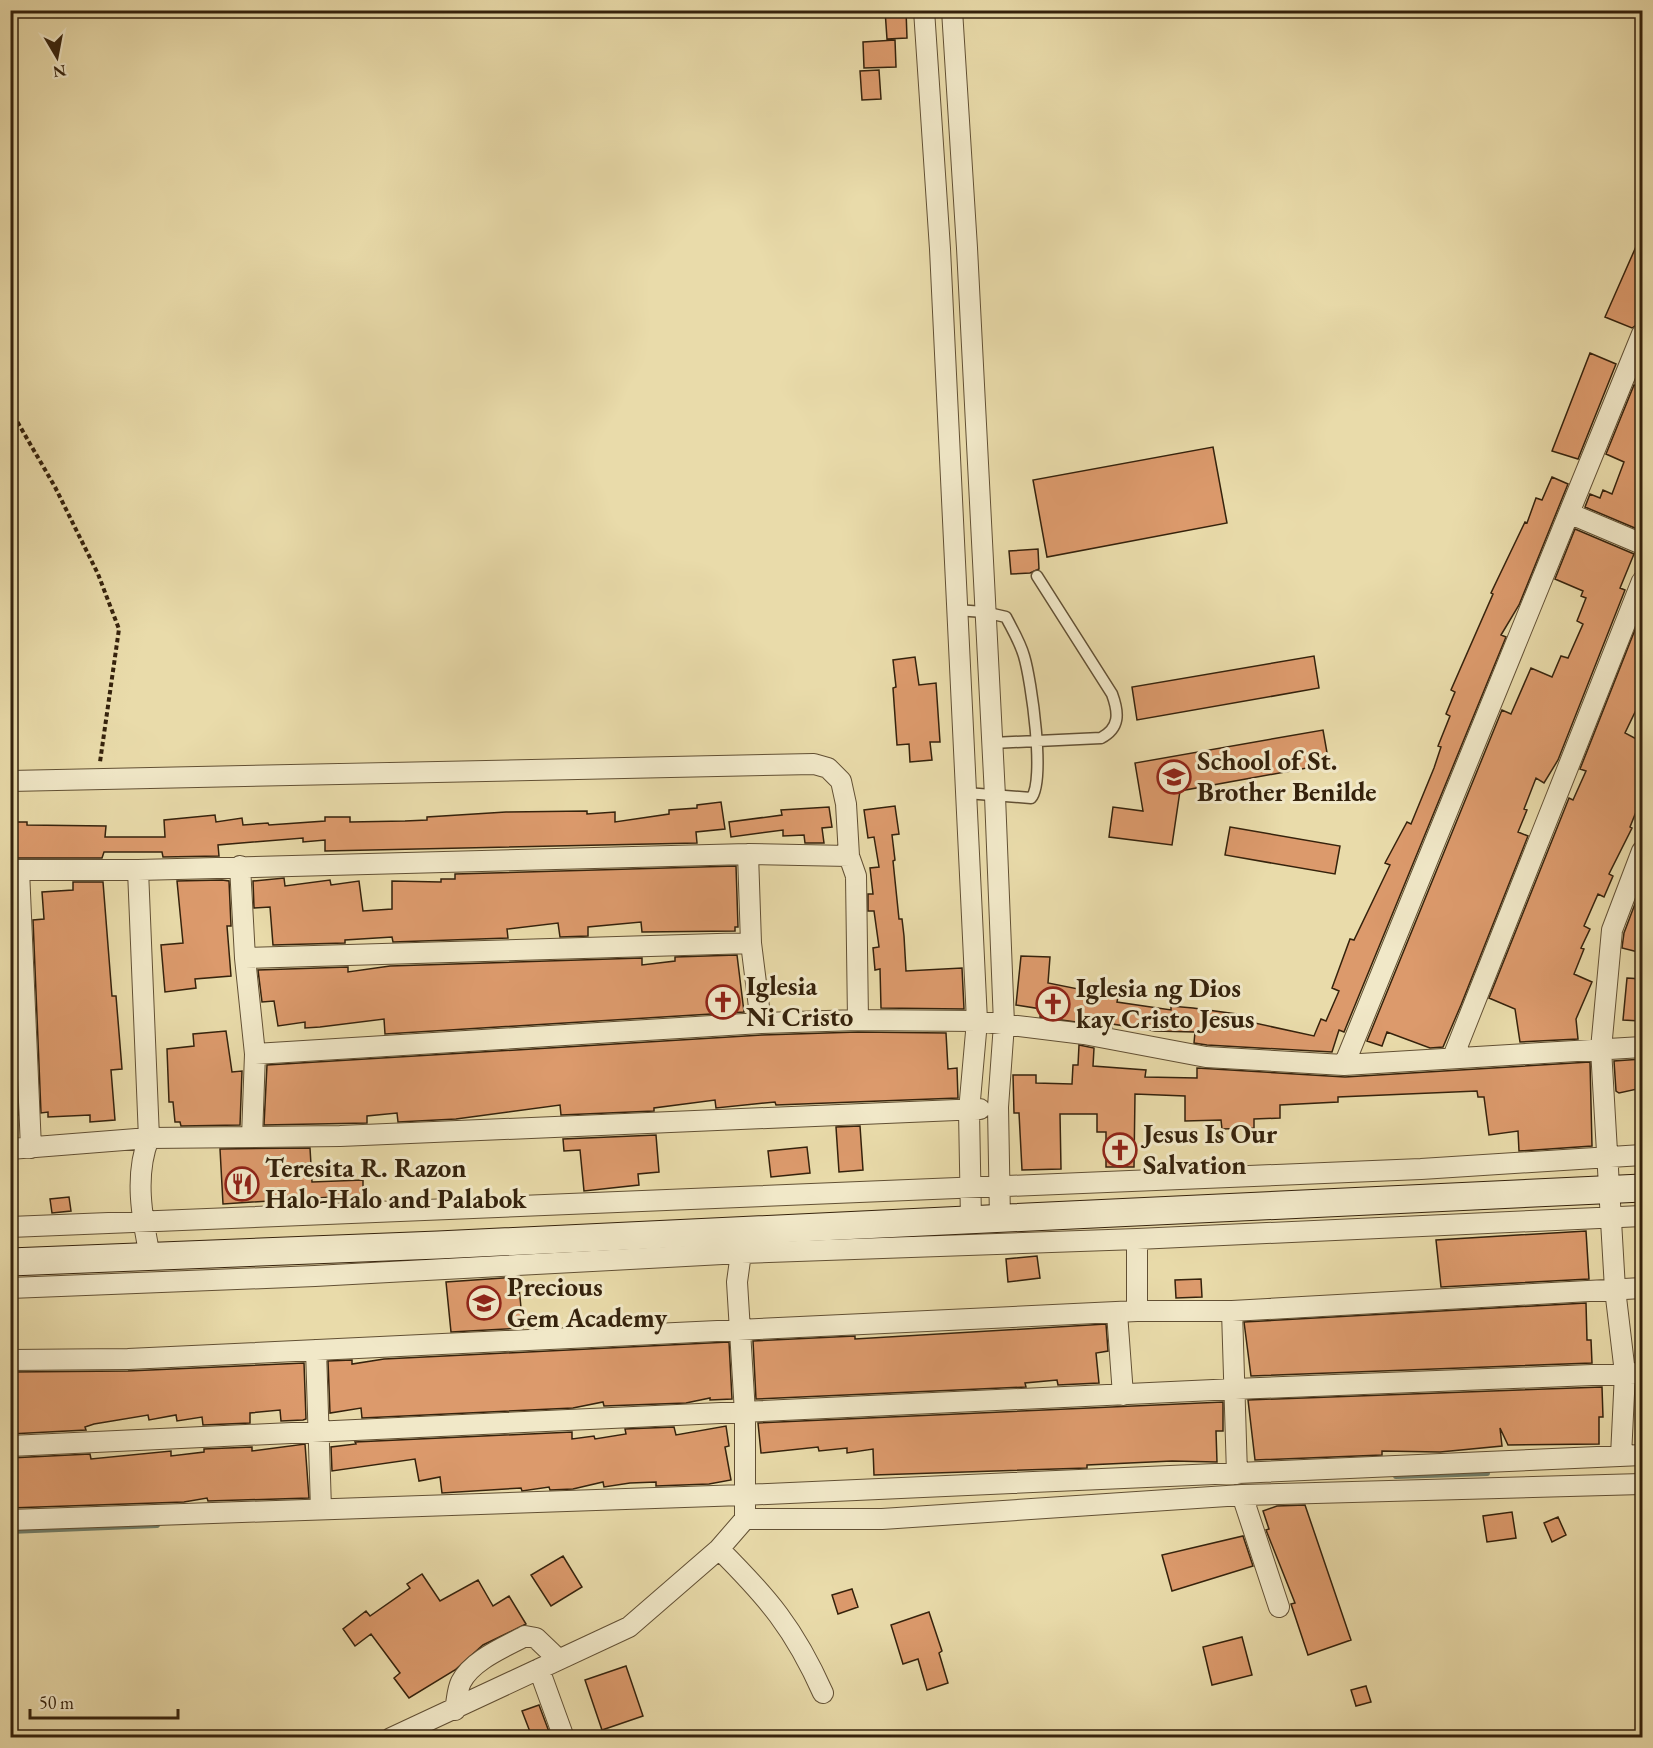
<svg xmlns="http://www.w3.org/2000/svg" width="1653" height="1748" font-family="'EB Garamond',serif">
  <rect width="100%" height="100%" fill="#e9dbaa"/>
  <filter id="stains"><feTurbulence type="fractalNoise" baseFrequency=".00333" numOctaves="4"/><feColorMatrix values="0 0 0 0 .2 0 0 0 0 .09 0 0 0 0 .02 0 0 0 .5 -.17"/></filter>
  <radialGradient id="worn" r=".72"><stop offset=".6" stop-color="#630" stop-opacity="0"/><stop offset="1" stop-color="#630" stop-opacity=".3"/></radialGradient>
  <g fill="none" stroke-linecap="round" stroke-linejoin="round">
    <path stroke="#707e6a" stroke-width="6" d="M1396,1476L1487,1473
      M10,1531L157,1525"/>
  </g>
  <path fill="#dc9a6c" stroke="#35220c" stroke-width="1.5" d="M885,10H906L907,38L887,39Z
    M895,40L896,67L864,68L863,42Z
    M879,70L881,99L862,100L860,71Z
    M1642,233V314L1639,323L1632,328L1605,317Z
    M1590,353L1616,364L1578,459L1552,451Z
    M1634,385L1642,388V531L1585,507L1590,494L1600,498L1603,490L1612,494L1624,462L1606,454Z
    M1213,447L1227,523L1047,557L1033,480Z
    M1552,477L1568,484L1519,605L1501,635L1506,637L1344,1032L1339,1030L1332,1052L1207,1045L1194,1043L1195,1032L1155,1031L1112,1024V1027L1040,1017L1041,1009L1016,1005L1021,956L1050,957L1048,983L1118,997L1117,1002L1171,1010V1006L1193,1008L1251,1016L1250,1022L1314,1036L1321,1019L1326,1021L1339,991L1332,988L1350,939L1354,940L1390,865L1385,863L1407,822L1411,824L1434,768L1441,747L1438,746L1450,716L1446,714L1455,692L1451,690L1493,594L1491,593L1525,522L1527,523L1536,498L1542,500Z
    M1575,529L1634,554L1620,588L1625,590L1558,760L1544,783L1536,778L1524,809L1527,810L1518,832L1528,836L1461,1005L1443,1047L1430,1048L1387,1032L1382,1046L1367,1041L1502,710L1511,714L1531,668L1552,677L1561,656L1568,658L1583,624L1577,621L1586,598L1581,596L1583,591L1555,579Z
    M1038,549L1039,569L1030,573L1011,574L1009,551Z
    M1642,612V708L1638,706L1625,733L1642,742V797L1630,827L1632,828L1609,874L1613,876L1604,897L1598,894L1584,926L1590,929L1581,948L1584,949L1574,974L1592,982L1576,1019L1578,1039L1520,1042L1515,1009L1489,998L1569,798L1573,800L1586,771L1580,769Z
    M1314,656L1319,688L1137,720L1132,687Z
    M915,657L919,685L936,683L940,742H930L932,760L910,762L909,744L897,745L893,688L896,687L893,660Z
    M1323,730L1329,764L1180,791L1172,845L1109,837L1113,807L1143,811L1135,763Z
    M721,802L725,829L696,832L697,843L325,851V840L303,842V838L218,845L219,856L163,857L162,852H104L102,858H10V822H27V825L106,826L105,837H165L164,820L215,815L216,822L242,818L243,825L268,823L269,825L325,821V817H350V822L405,821L427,820V817L506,812L587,811V814L615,812V822L669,814V810L697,808V805Z
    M895,806L899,834L892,835L895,860L893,861L899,919H902L904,936L906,971L962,968L964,1009L881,1008L880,969L875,970L873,948L879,947L874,911H868V894H873L870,868L879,867L874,837L868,838L864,810Z
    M829,807L832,827L822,828L824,843H805L804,835L783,836V830L731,837L729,822L782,815L781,810Z
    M1230,827L1340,846L1335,874L1225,855Z
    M736,866L738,927H735V931L642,932L641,922L588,927V936L560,937L558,923L507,929L508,938L393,942L392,937L345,940V943L273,945L270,907L254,908L253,881L284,878L285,886L330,880L331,885L359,881L363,911L392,909V881L441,882V879H455V874Z
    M222,880L229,881L231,926H227L231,976L195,979L196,988L165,992L161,945L183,943L177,881Z
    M73,882H103L112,996H116L122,1069L111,1070L115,1120L90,1122V1115L48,1117V1112L41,1113L33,920L44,919L42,892L73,890Z
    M1641,888H1642V953L1622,948L1624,933Z
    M737,955L744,1012L385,1034L384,1019L320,1027L305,1028V1022L278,1026L274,1001L262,1002L258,970L348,967V972L390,966L642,958V965L675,961V957Z
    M1627,978L1642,979L1640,1021L1623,1020Z
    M13,1005L18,1115L10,1116V1006Z
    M226,1031L232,1072L242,1071L240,1125L181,1126L180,1122H175L173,1102H169L167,1049L194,1046L193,1034Z
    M858,1032L946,1033L948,1069L957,1068L958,1098L776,1105L775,1102L716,1108L715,1100L654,1108V1111L561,1115L560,1105L456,1119L398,1122L397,1113L367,1116V1123L264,1125L267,1065L762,1035Z
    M1079,1045L1094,1048L1093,1066L1146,1070L1145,1077L1197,1078V1068L1345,1077L1590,1062L1592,1146L1519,1151L1518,1131L1489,1135L1484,1097H1478L1477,1091L1338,1097V1102L1280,1105V1118L1254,1119V1128L1222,1129L1221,1120L1185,1121V1096L1135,1094L1134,1167H1106V1132H1097V1114H1060L1061,1169L1022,1170L1019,1113H1014L1013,1075H1036V1083L1072,1084L1073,1065H1078Z
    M1642,1059V1088L1619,1093L1616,1091L1614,1061Z
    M860,1126L863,1170L839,1172L836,1127Z
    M656,1135L659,1172L638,1174L639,1185L584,1191L580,1150L564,1151L563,1139Z
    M807,1147L810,1173L771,1177L768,1151Z
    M310,1148L312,1182L363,1180V1200L331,1202V1197L223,1204L220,1149Z
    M69,1197L71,1211L52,1213L50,1199Z
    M1586,1231L1589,1279L1441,1287L1436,1240Z
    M1037,1256L1040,1278L1008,1282L1006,1259Z
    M518,1277L523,1328L451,1332L446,1282Z
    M1201,1279L1202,1297L1176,1298L1175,1280Z
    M1586,1303L1587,1340H1591L1592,1363L1251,1376L1244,1322Z
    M1106,1324L1108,1351L1096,1353L1099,1383L1058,1385L1057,1380L1025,1383L1026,1387L756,1399L753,1341L855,1336V1339Z
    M729,1342L732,1399L710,1400V1398L686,1403L604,1406L603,1402L573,1408L362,1418L361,1408L330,1413L328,1361L352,1360V1364L384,1359Z
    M304,1363L306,1419L303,1420L281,1421L280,1410L250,1413V1423L203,1425L202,1417L177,1421L176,1415L149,1420L148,1415L94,1424L85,1427L86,1430L10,1434V1372L128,1371Z
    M1602,1387L1603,1417H1599V1444L1508,1445L1500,1428L1502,1446L1440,1452L1382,1451V1455L1255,1460L1248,1400Z
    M1223,1402V1431H1216L1217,1462L1172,1461L1087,1465V1468L874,1475L873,1449L847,1453V1448L819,1451L818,1447L761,1453L758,1423Z
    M726,1426L729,1446L725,1447L731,1480L709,1484L656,1486V1482L630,1483L604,1487L603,1482L573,1489L550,1490L549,1487L522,1491L521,1488L442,1493L440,1477L419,1481L415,1459L332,1471L331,1447L356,1444L355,1442L572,1432V1439L594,1436L595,1439L626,1434L625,1429L674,1427L676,1435Z
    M305,1444L309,1498L208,1501L207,1498L184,1502L10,1508V1458L90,1454L91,1459L171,1451V1456L204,1452V1449L252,1447V1451Z
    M1305,1505L1351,1640L1308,1655L1291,1604L1295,1603L1266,1530L1269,1529L1263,1511L1277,1506Z
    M1512,1512L1516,1538L1487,1542L1483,1516Z
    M1558,1517L1566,1535L1552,1542L1544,1523Z
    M1243,1536L1253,1566L1172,1591L1162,1555Z
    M563,1556L582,1587L551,1606L531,1575Z
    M422,1574L440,1601L478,1580L493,1606L509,1596L526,1624L483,1645L455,1670L409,1698L394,1678L400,1673L371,1634L355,1646L343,1629L366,1611L370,1616L410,1588L407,1584Z
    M852,1589L858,1607L838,1614L832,1595Z
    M929,1612L942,1651L939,1653L948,1683L927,1690L918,1659L903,1664L891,1625Z
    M1242,1637L1252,1675L1212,1685L1203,1647Z
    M626,1666L643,1716L602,1730L585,1680Z
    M1366,1686L1371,1702L1356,1706L1351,1690Z
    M539,1705L551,1737H532L522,1711Z"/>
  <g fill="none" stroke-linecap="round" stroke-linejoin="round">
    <defs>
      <path id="lane" d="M956,610L984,612L1006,617C1012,629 1020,642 1024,656C1031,679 1046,782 1031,798L966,793
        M992,743L1101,738C1120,728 1119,713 1112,694L1037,576"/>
      <path id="street" d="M924,10L940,249L977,1021L969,1111L971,1220
        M952,10L967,248L995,796L1004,1024L998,1107L1000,1219
        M1571,514L1642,544
        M10,781L814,764L828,768L841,781L846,804L849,856L856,876L858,1020
        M748,854L751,943L761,1023
        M240,866L245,958L255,1054L252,1137
        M10,870H138L748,854L849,856
        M19,870L31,1148
        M138,870L149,1138C134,1175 142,1218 150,1256
        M245,958L751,943
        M255,1054L761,1023L858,1020L977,1021L1084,1034L1206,1057L1344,1065L1642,1047
        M1453,1057L1642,581
        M1344,1065L1642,334
        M10,1149L149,1138L340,1136L980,1109
        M10,1227L1421,1169L1642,1155
        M1137,1239V1311
        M10,1288L315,1276L741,1253L1137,1239L1642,1216
        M1232,1311L1237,1474
        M1117,1313L1123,1395
        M316,1350L321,1509
        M10,1360L128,1359L1137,1311H1232L1642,1288
        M10,1446L1235,1389L1642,1373
        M1621,1456L1625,1373L1615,1289L1601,1049L1612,930L1642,851
        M1242,1495L1279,1607
        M745,1519H882L1242,1495L1642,1484
        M10,1520L743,1495L1642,1455
        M719,1549C768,1598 794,1628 823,1693
        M539,1669L564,1738
        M455,1710C457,1701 457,1690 461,1682C472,1660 505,1647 525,1636L536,1638L558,1659
        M391,1738L629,1627L719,1549L745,1519V1413L737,1282L741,1253"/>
      <path id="secondary" d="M10,1262L438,1245L1642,1188"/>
    </defs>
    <use href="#lane" stroke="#625034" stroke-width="13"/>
    <use href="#street" stroke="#625034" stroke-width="22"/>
    <use href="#secondary" stroke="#35220c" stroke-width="29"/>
    <path stroke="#35220c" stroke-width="4" stroke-dasharray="4.5 3" stroke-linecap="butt" d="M10,409L55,487L98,574L119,629L100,762"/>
    <use href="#lane" stroke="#f1e8c8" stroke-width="10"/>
    <use href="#street" stroke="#f1e8c8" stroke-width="20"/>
    <use href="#secondary" stroke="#f1e8c8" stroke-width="27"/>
  </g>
  <defs>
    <symbol id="school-ring" viewBox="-11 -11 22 22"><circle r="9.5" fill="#f1e8c8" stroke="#8f2418" stroke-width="1.5"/><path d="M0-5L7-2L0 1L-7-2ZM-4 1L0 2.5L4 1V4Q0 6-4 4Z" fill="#8f2418"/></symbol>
    <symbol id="church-ring" viewBox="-11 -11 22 22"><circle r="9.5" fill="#f1e8c8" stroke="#8f2418" stroke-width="1.5"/><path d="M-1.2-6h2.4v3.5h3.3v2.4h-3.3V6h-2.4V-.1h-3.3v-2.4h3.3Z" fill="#8f2418"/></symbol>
    <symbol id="restaurant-ring" viewBox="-11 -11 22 22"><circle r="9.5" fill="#f1e8c8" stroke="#8f2418" stroke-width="1.5"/><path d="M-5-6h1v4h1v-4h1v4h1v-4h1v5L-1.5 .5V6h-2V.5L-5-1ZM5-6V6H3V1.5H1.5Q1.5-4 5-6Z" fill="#8f2418"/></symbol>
  </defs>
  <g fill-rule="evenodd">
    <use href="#school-ring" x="1155" y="758" width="38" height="38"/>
    <use href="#church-ring" x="704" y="983" width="38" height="38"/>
    <use href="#church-ring" x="1034" y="985" width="38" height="38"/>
    <use href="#church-ring" x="1101" y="1131" width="38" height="38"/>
    <use href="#restaurant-ring" x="223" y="1165" width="38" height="38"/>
    <use href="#school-ring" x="465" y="1284" width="38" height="38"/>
  </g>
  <g text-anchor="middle" stroke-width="6" stroke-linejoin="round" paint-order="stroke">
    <g font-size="27" font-weight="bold" fill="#35220c" stroke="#f1e8c8" text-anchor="start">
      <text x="1197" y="770">School of St.<tspan x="1197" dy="31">Brother Benilde</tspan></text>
      <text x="746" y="995">Iglesia<tspan x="746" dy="31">Ni Cristo</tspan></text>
      <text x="1076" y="997">Iglesia ng Dios<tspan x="1076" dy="31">kay Cristo Jesus</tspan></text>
      <text x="1143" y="1143">Jesus Is Our<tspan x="1143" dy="31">Salvation</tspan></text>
      <text x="265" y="1177">Teresita R. Razon<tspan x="265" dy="31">Halo-Halo and Palabok</tspan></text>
      <text x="507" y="1296">Precious<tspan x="507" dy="31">Gem Academy</tspan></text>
    </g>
  </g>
  <rect width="1653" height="1748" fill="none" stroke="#e9dbaa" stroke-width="36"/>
  <rect x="12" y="12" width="1629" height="1724" fill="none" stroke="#35220c" stroke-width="3"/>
  <rect x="18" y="18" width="1617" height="1712" fill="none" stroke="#35220c" stroke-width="1.5"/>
  <g transform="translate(57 57) rotate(170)" stroke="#f1e8c8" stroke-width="4.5" paint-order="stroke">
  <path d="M0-4.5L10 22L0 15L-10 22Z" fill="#35220c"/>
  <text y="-9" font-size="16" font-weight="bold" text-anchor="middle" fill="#35220c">N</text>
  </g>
  <path d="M30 1709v9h148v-9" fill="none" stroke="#35220c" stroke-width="3"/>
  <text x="39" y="1709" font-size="18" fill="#35220c" stroke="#f1e8c8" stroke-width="4.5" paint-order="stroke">50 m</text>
  <rect width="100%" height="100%" filter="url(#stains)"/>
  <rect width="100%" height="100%" fill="url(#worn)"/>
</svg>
